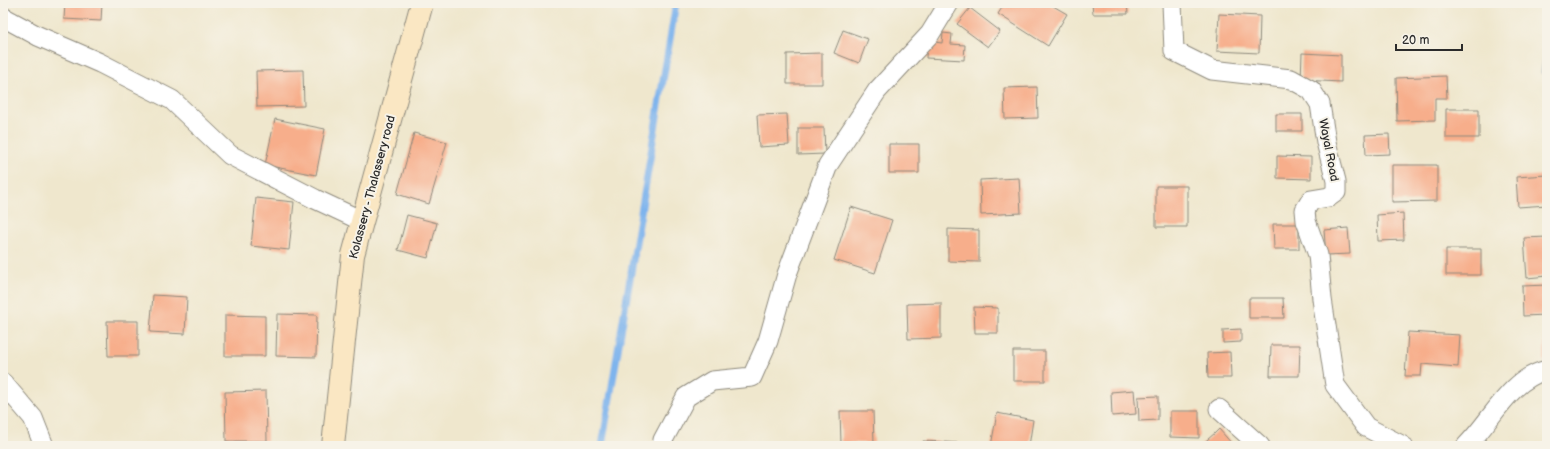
<svg xmlns="http://www.w3.org/2000/svg" width="1550" height="449" font-family="'Balsamiq Sans',sans-serif">
  <rect width="100%" height="100%" fill="#f7f3e8"/>
  <filter id="ink" filterUnits="userSpaceOnUse"><feTurbulence type="fractalNoise" baseFrequency=".025" numOctaves="2"/><feDisplacementMap in="SourceGraphic" scale="8" xChannelSelector="R" yChannelSelector="G"/><feConvolveMatrix kernelMatrix="1 2 1 2 8 2 1 2 1" color-interpolation-filters="sRGB"/></filter>
  <filter id="wash" filterUnits="userSpaceOnUse"><feTurbulence type="fractalNoise" baseFrequency=".012" numOctaves="4" result="noise"/><feDisplacementMap in="SourceGraphic" scale="16" xChannelSelector="R" yChannelSelector="G"/><feGaussianBlur stdDeviation="0.9" result="paint"/><feColorMatrix in="noise" values="0 0 0 0 0 0 0 0 0 0 0 0 0 0 0 0 0 1.4 0 .05"/><feComposite in="paint" operator="in"/></filter>
  <g filter="url(#wash)">
    <rect width="100%" height="100%" fill="#efe7cd"/>
    <path fill="#7eb4ed" stroke="#54708c" d="M1547,38V74L1541,73Z"/>
    <g fill="none" stroke-linecap="round" stroke-linejoin="round">
      <path stroke="#7eb4ed" stroke-width="7" d="M602,446L676,3"/>
    </g>
    <g id="blocks">
      <path fill="#f7ae8b" d="M65,3H102L101,21L64,19Z
        M1005,3H1048L1067,14L1048,46L998,14Z
        M1092,3H1127L1128,14H1093Z
        M970,8L1000,31L988,47L957,24Z
        M1219,14L1260,16L1259,53L1217,51Z
        M843,30L868,39L859,63L834,53Z
        M943,33L952,34L951,44L965,45L964,60L926,58L927,41L942,43Z
        M822,53V84H787V54Z
        M1302,53L1341,55V82L1301,80Z
        M303,70L304,106L257,107L256,71Z
        M1446,76L1447,98H1435V120L1397,121L1396,78Z
        M1037,87L1038,118L1005,119L1004,88Z
        M1446,109H1479V138H1446Z
        M787,114L789,145L759,147L757,115Z
        M1276,114H1302V131H1276Z
        M275,119L325,129L316,175L265,165Z
        M798,128H824L825,154L798,155Z
        M414,133L447,142L429,204L397,194Z
        M1389,134L1390,154L1366,155L1365,135Z
        M889,144H919V173H889Z
        M1277,156L1311,157V179L1277,178Z
        M1392,165H1437V201L1392,202Z
        M1547,175V205L1518,207L1516,177Z
        M1019,178L1021,213L981,215L980,180Z
        M1156,186H1187V227H1156Z
        M256,198L294,202L289,250L251,246Z
        M851,207L892,220L875,273L834,260Z
        M1403,213L1404,240L1378,241L1377,215Z
        M407,215L437,223L428,258L398,250Z
        M1273,224H1299V249H1274Z
        M1348,228L1350,254L1326,255L1324,230Z
        M948,229L979,230V262L948,261Z
        M1547,237V276L1527,278L1524,238Z
        M1446,249H1481V275H1446Z
        M1547,285V315L1523,316L1522,286Z
        M153,295L187,297L185,334L150,332Z
        M1249,298H1283L1284,318H1249Z
        M941,303V338L908,339L907,304Z
        M974,307L998,308V333H975Z
        M277,314L317,315L316,357L276,356Z
        M225,315L265,316V356H225Z
        M107,321H138V356H108Z
        M1241,329V342L1223,343V330Z
        M1544,330H1547V361H1544Z
        M1408,332L1460,335L1458,367L1422,364L1421,376H1405Z
        M1271,345H1300L1299,376H1270Z
        M1013,351H1045V381H1013Z
        M1230,352L1231,378H1208L1207,353Z
        M1134,390L1136,414L1112,416L1111,392Z
        M266,391L267,441H226L225,392Z
        M1158,396V420L1139,421L1138,397Z
        M840,411H873L874,443H841Z
        M1170,411H1199V438L1170,437Z
        M997,413L1033,420L1029,446H991Z
        M1219,429L1234,446H1200L1215,433Z
        M923,441L962,443V446H923Z"/>
    </g>
  </g>
  <g filter="url(#ink)">
    <use href="#blocks" fill-opacity="0" stroke="#8d897c" stroke-width="1"/>
    <g fill="none" stroke-linecap="round" stroke-linejoin="round">
      <defs>
        <path id="street" d="M1172,3L1174,51L1212,70L1291,79L1311,90L1320,104L1326,142L1336,181V192L1329,197L1311,200L1305,210L1306,221L1318,255L1322,299L1335,385L1366,427L1403,446
          M3,17L38,36L100,63L172,100L230,155L315,199L362,221
          M3,383L33,418L44,446
          M1219,409L1260,446
          M662,446L663,440L686,397L712,381L752,377L768,341L787,274L828,165L877,91L930,34L949,3
          M1466,446C1492,421 1509,379 1547,370"/>
        <path id="secondary" d="M333,446L353,255L422,3"/>
      </defs>
      <use href="#street" stroke="#8d897c" stroke-width="21"/>
      <use href="#secondary" stroke="#8d897c" stroke-width="24"/>
      <use href="#street" stroke="#fff" stroke-width="19"/>
      <use href="#secondary" stroke="#fae7c3" stroke-width="22"/>
    </g>
  </g>
  <g text-anchor="middle" stroke-width="4" stroke-linejoin="round" paint-order="stroke">
    <g font-size="12" fill="#2b2b2b" stroke="#f7f3e8">
      <text transform="translate(1329 150) rotate(79)" y="4">Wayal Road</text>
      <text transform="translate(372 187) rotate(-75)" y="4">Kolassery - Thalassery road</text>
    </g>
  </g>
  <rect width="1550" height="449" fill="none" stroke="#f7f3e8" stroke-width="16"/>
  <path d="M1396 44v6h66v-6" fill="none" stroke="#2b2b2b" stroke-width="2"/>
  <text x="1402" y="44" font-size="12" fill="#2b2b2b" stroke="#f7f3e8" stroke-width="3" paint-order="stroke">20 m</text>
</svg>
